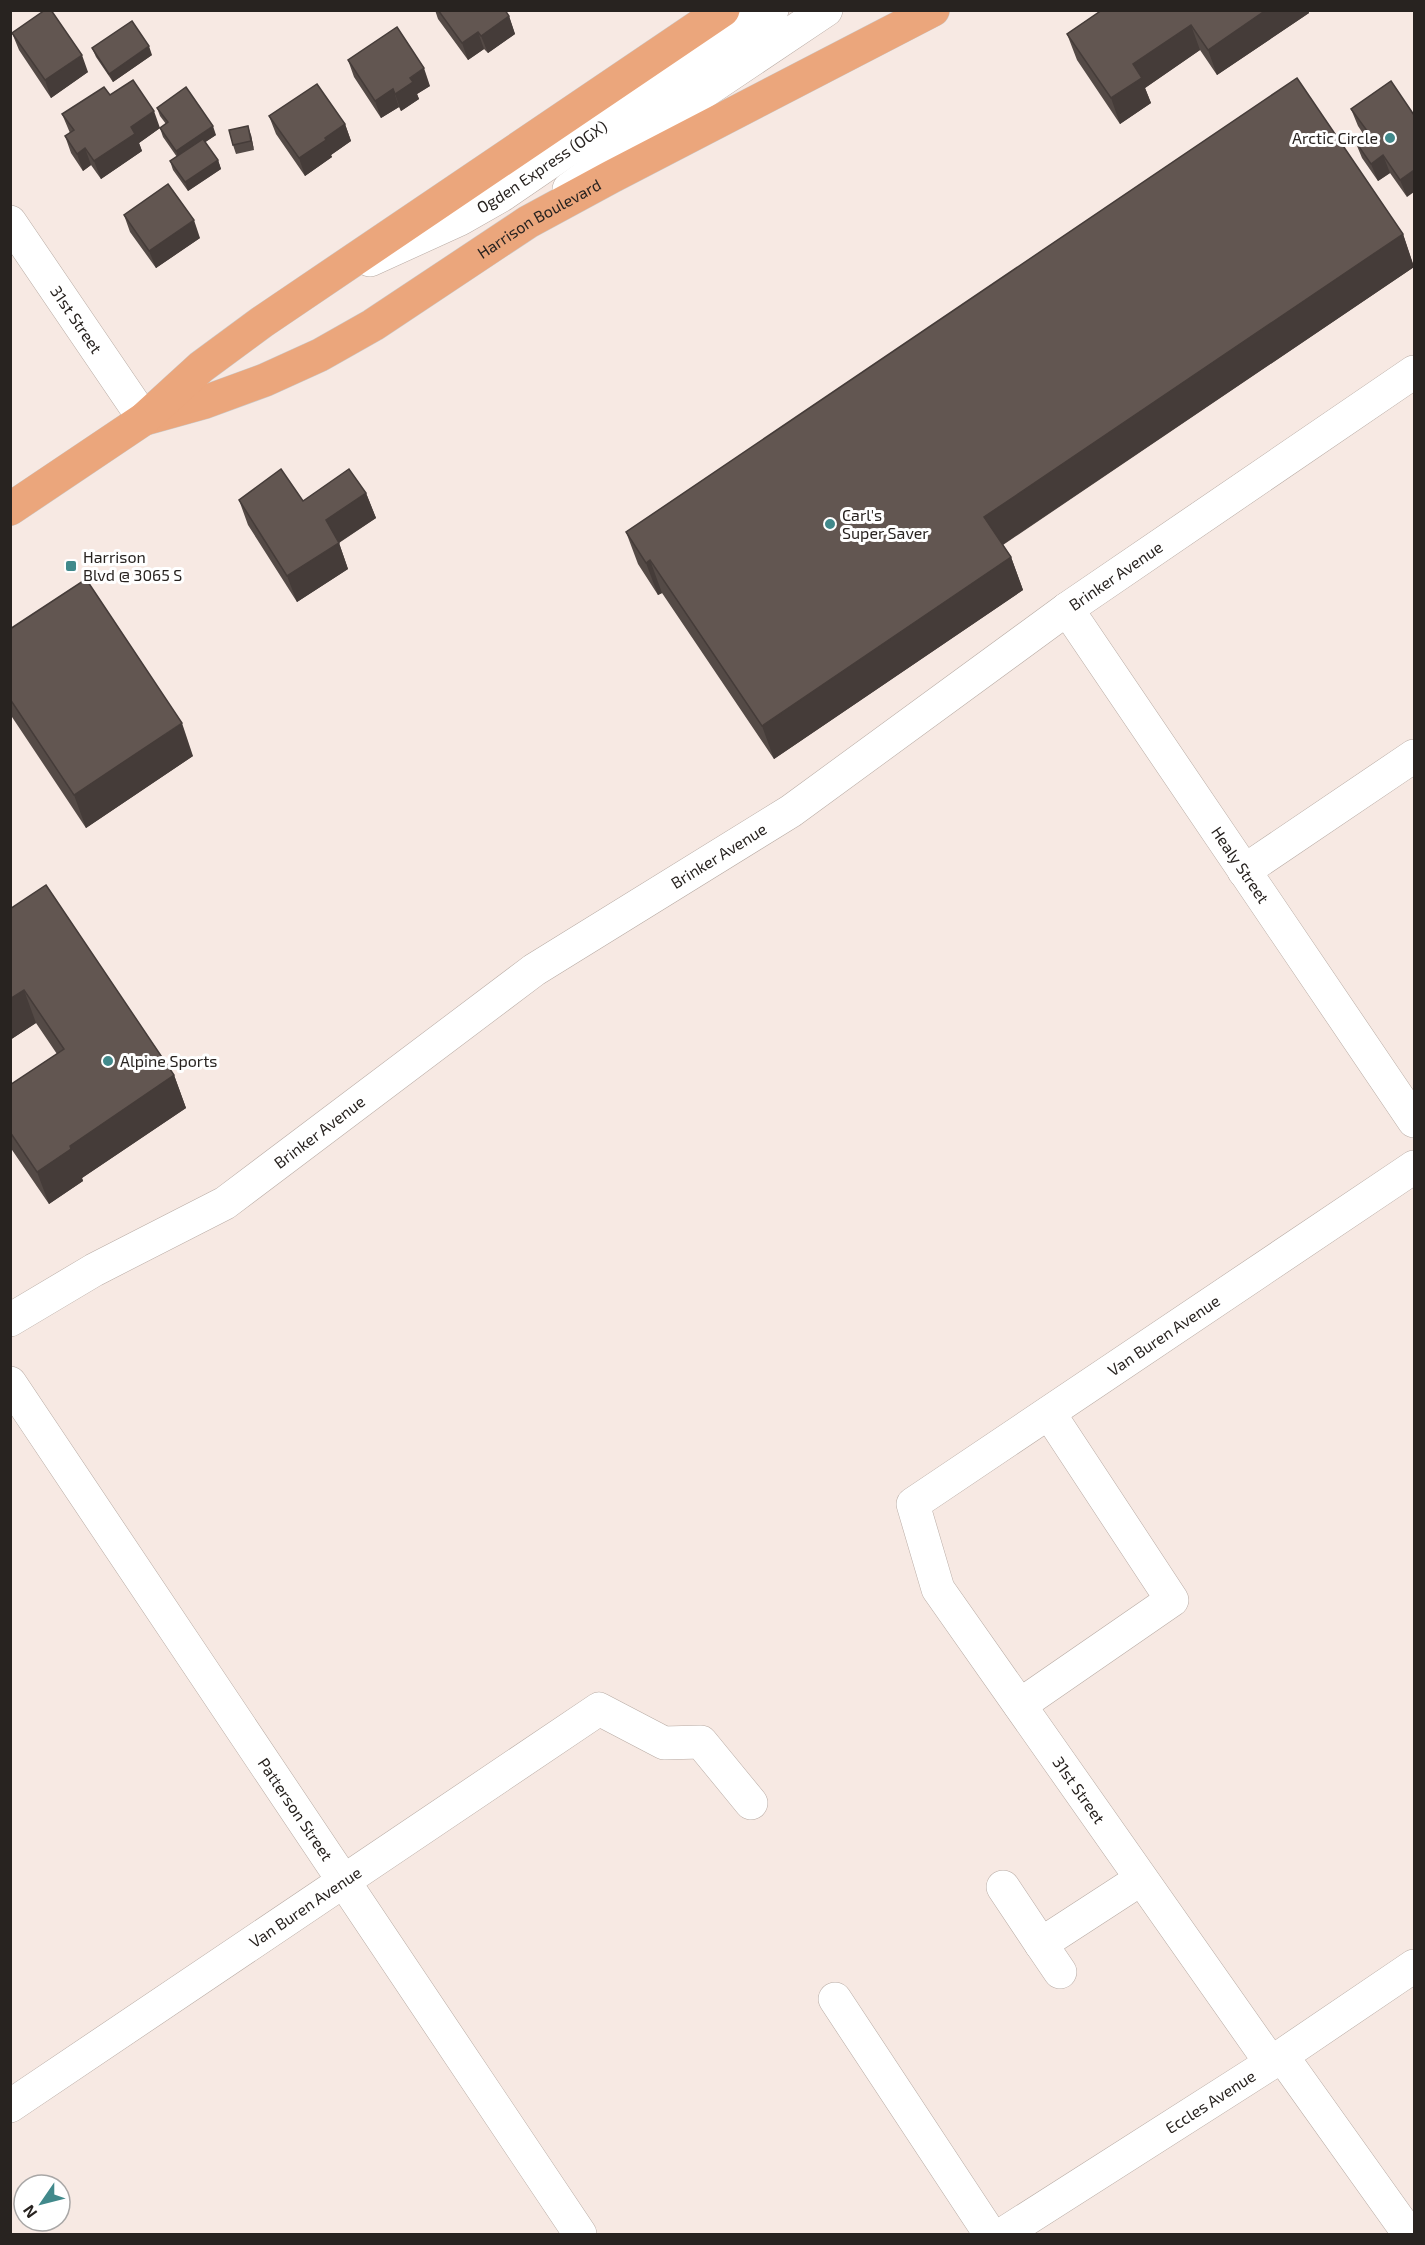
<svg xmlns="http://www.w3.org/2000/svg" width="1425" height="2245" font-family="'Exo 2',sans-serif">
  <rect width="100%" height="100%" fill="#f7e9e3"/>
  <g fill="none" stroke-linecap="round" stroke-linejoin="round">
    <defs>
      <g id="minor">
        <path d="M569,189L671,114L826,10"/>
        <path id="s1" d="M10,222L144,419"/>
        <path id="s2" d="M370,260L460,219L502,195L772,10"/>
        <path id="s3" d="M1067,609L1414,1121"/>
        <path d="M1244,871L1414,756"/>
        <path id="s4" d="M10,1320L94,1270L225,1203L534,970L791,811L1067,609L1414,372"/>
        <path id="s5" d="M10,1383L580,2234"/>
        <path d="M1020,1705L1172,1600L1049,1413"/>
        <path d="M1003,1887L1041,1944"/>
        <path d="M1060,1972L1041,1944L1141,1879"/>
        <path d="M835,1999L990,2234"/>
        <path d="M1282,2056L1409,2234"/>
        <path id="s6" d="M1271,2063L938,1589L913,1504L1414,1167"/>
        <path id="s7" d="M10,2106L599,1709L664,1743L701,1742L751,1803"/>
        <path id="s8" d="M1003,2234L1271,2063L1414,1966"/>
      </g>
      <g id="major">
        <path id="s9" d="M144,419L205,402L265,380L320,355L373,325L528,222L611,177L933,10"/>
        <path d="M10,509L144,419L201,367L262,322L723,10"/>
      </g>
    </defs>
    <use href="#minor" stroke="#b8aba4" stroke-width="34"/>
    <use href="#major" stroke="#cbcac9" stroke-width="34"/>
    <use href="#minor" stroke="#fff" stroke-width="33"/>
    <use href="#major" stroke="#eba67c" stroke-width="33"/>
  </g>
  <path fill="#544a46" d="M435,10H505L509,16L515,34L488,53L484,49L468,60L438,19Z
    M1102,10H1308L1309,13L1217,75L1200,50L1145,88L1151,103L1120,124L1077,60L1067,34Z
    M12,33L88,72L51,98L19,50Z
    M92,48L152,55L113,82L96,57Z
    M348,60L430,86L417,94L419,99L401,111L399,107L381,118L354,77Z
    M1391,81L1407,197L1390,173L1378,181L1362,158L1355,141L1364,135L1358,126L1351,109Z
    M110,95L160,128L166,124L160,116L157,108L216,135L205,142L218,160L221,169L188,191L173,170L170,161L177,157L163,137L160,128L139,143L142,151L101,179L91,165L83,171L71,153L65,136L70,133L62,114Z
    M269,116L345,124L351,141L331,155L332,157L305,176L276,134Z
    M251,135L254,150L236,154L233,145Z
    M124,215L200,238L156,268L130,232Z
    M1403,234L1414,267L1003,545L1011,557L1023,590L774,759L662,593L658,595L638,564L626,532Z
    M366,493L376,518L339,543L348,569L297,602L248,525L239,500L303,501Z
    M10,629L193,756L86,828L10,714Z
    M10,909L174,1075L186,1108L82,1178L83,1181L49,1204L10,1147V1085L57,1054L36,1023L10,1040Z"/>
  <path fill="#453c39" d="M1266,10H1308L1309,13L1217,75L1208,50Z
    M509,16L515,34L488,53L481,36Z
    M1191,25L1200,50L1145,88L1151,103L1120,124L1111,98L1133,64Z
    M478,32L484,49L468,60L462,43Z
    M149,46L152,55L113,82L109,74Z
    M82,55L88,72L51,98L45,80Z
    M424,68L430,86L417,94L419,99L401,111L395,94L410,78Z
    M393,89L399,107L381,118L375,101Z
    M154,111L160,128L139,143L142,151L101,179L94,161L131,127Z
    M345,124L351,141L331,155L332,157L305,176L299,158L325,138Z
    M213,126L216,135L179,160L176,151Z
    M248,126L251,135L254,150L251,141Z
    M85,148L91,165L83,171L77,154Z
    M1383,155L1390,173L1378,181L1371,164Z
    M218,160L221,169L188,191L185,182Z
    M1414,170V192L1407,197L1400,180Z
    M194,220L200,238L156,268L149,251Z
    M1403,234L1414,267L996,549L984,517Z
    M366,493L376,518L335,545L326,520Z
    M339,543L348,569L297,602L287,576Z
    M1011,557L1023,590L774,759L762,726Z
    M650,560L662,593L658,595L646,563Z
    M182,723L193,756L86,828L74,795Z
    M24,990L36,1023L10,1040V999Z
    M174,1075L186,1108L82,1178L83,1181L49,1204L37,1172L70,1146Z"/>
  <path fill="#625651" stroke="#453c39" stroke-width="1.5" d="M45,10H51L82,55L45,80L12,33Z
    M438,10H505L509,16L481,36L478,32L462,43Z
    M1102,10H1266L1208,50L1191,25L1133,64L1142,78L1111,98L1067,34Z
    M132,21L149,46L109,74L92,48Z
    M397,27L424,68L410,78L413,82L395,94L393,89L375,101L348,60Z
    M1297,78L1403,234L984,517L1011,557L762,726L650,560L646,563L626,532Z
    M133,80L154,111L131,127L135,134L94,161L85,148L77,154L65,136L74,130L62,114L104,87L110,95Z
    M1391,81L1414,115V170L1400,180L1383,155L1371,164L1355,141L1368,132L1351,109Z
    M317,84L345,124L325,138L326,140L299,158L269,116Z
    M186,87L213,126L176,151L160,128L168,122L157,108Z
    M248,126L251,141L233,145L229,130Z
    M203,139L218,160L185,182L170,161Z
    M168,184L194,220L149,251L124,215Z
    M281,469L303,501L349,469L366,493L326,520L339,543L287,576L239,500Z
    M86,579L182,723L74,795L10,699V629Z
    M46,885L174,1075L70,1146L71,1149L37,1172L10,1132V1085L64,1049L24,990L10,999V909Z"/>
  <g fill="#41898b" stroke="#fff" stroke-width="2">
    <circle cx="1390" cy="138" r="6"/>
    <circle cx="830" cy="524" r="6"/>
    <rect x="65" y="560" width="12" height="12" rx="3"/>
    <circle cx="108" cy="1061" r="6"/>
  </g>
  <g text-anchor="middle" stroke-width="6" stroke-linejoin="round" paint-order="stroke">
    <g font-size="16" fill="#282320" stroke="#fff" text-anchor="start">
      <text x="1378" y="144" text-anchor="end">Arctic Circle</text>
      <text x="842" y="521">Carl's<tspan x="842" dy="18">Super Saver</tspan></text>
      <text x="83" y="563">Harrison<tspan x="83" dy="18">Blvd @ 3065 S</tspan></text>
      <text x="120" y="1067">Alpine Sports</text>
    </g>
    <g font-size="16" fill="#282320" stroke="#fff">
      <text dy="6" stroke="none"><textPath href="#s2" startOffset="196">Ogden Express (OGX)</textPath></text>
      <text dy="6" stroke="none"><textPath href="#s9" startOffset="446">Harrison Boulevard</textPath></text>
      <text dy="6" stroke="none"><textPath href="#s1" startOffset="118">31st Street</textPath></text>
      <text dy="6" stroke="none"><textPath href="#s4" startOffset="1335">Brinker Avenue</textPath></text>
      <text dy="6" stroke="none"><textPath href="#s4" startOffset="849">Brinker Avenue</textPath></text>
      <text dy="6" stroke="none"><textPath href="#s3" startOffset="309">Healy Street</textPath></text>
      <text dy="6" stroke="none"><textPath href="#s4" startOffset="363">Brinker Avenue</textPath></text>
      <text dy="6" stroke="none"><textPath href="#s6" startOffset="970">Van Buren Avenue</textPath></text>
      <text transform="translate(1079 1790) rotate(55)" y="6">31st Street</text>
      <text dy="6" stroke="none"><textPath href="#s5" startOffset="513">Patterson Street</textPath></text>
      <text dy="6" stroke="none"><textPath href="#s7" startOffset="356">Van Buren Avenue</textPath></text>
      <text dy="6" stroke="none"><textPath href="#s8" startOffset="246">Eccles Avenue</textPath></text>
    </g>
  </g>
  <rect width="1425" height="2245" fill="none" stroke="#282320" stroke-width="24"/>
  <g transform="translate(42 2203) rotate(235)"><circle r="28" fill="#ffffff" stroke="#a9a7a6" stroke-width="1.5"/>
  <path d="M0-4.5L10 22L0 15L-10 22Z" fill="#41898b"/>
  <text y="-9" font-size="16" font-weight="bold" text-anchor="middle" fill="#282320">N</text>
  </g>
</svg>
